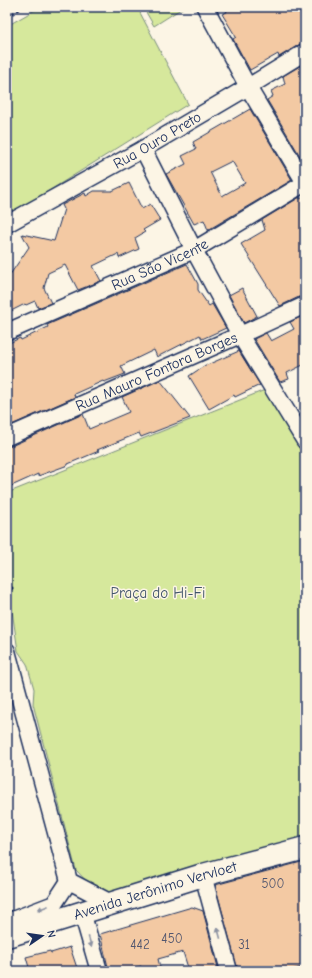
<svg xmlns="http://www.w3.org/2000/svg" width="312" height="978" font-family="'Comic Neue',sans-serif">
  <rect width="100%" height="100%" fill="#fcf5e5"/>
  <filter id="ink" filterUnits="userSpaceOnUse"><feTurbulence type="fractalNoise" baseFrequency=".025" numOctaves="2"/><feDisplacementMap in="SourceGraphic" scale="8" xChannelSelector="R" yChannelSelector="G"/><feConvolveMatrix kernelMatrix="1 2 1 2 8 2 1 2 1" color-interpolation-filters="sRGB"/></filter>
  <g filter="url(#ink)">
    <path fill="#d6e89c" stroke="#788c7d" d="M40,7H137L188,104L7,217V26Z
      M143,7H184L154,26Z
      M265,390L305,445V842L112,894L90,885L76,870L33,704L34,689L27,664L18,651L11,604L7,590V493Z"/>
    <path fill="#f3c9a3" stroke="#1b2f5e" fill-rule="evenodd" d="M225,7H305V43L300,44L279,57L278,54L250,70L233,39L236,37L222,14L227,12Z
      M305,63V142L303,161L267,100L273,96L271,91L285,84L283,76Z
      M250,109L292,180L208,230L204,220L194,224L166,174L186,164L182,156L196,149L193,142ZM232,161L245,183L222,196L210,172Z
      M129,183L142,209L150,204L160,220L143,230L145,232L135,238L139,249L119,258L118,254L93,266L101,281L78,290L65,265L48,273L44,288L51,303L38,308L35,301L26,305L25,304L7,313V279L29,247L22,234L54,241L64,209L62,205L85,193L86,196L94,191H112Z
      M305,196V296H301L280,306L241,244L265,230L262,220L300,197V199Z
      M187,264L198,284V290L209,306L212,304L226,328L202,339L200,335L157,357L154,350L121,366L125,374L104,382L103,381L74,394L75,397L7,427V344L20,338L21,340L48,327L47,325Z
      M242,288L257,316L244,323L229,295Z
      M305,315V364L287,373L289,379L280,382L254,339L266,333L271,341L294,329L290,322Z
      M239,351L260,385L235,397L234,395L209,409L189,376L207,364V365Z
      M160,380L190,418L141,437L139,433L97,450L99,451L68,464V465L38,476V474L7,488V446H11L83,414L89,429L129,412L122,397Z
      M305,861V966L288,971H238L215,885Z
      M192,907L203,911L219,971H189L183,952L158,959L161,971H142L141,966L124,971H109L100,934Z
      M70,947L78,971H30L26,957L50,951L51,953Z"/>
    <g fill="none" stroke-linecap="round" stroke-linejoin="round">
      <defs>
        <g id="street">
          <path d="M205,7L248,87L305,183"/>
          <path d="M143,149L194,250L240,335L305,441"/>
          <path id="s1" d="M7,224L143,149L248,87L305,52"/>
          <path id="s2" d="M7,332L194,250L305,183"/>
          <path id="s3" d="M7,437L240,335L305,305"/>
          <path d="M7,651L69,881L111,903"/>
          <path d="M203,875L229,971"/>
          <path d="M82,912L99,971"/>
          <path d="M7,922L54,904L69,881"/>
        </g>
        <g id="secondary">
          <path id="s4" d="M7,936L203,875L305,848"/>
        </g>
      </defs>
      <use href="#street" stroke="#1b2f5e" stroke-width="19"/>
      <use href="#secondary" stroke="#1b2f5e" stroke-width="25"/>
      <path stroke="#1b2f5e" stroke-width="2.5" stroke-dasharray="3 3" stroke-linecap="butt" d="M7,17L23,7
        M7,583L13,589"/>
      <use href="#street" stroke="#fcf5e5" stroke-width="16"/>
      <use href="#secondary" stroke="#fcf5e5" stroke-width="22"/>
    </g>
    <defs><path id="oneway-solid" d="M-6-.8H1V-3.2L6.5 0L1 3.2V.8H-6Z"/></defs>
    <g fill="#8c92a2">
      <use href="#oneway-solid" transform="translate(43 908) rotate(159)"/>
      <use href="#oneway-solid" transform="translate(219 933) rotate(-105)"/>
      <use href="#oneway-solid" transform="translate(90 942) rotate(74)"/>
    </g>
  </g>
  <g text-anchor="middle" stroke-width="3" stroke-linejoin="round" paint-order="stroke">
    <g font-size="13" fill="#51566f">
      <text x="273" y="888">500</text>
      <text x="172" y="943">450</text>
      <text x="140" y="949">442</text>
      <text x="244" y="949">31</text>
    </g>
    <g font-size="15" fill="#1b2f5e" stroke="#fcf5e5">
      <text dy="5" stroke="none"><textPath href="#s1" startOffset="172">Rua Ouro Preto</textPath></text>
      <text dy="5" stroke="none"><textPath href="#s2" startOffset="167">Rua São Vicente</textPath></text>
      <text dy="5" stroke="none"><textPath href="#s3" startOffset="163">Rua Mauro Fontora Borges</textPath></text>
      <text dy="5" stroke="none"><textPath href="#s4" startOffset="155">Avenida Jerônimo Vervloet</textPath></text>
    </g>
    <g font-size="15" fill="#40546a" stroke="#fcf5e5">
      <text x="158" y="598">Praça do Hi-Fi</text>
    </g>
  </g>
  <rect width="312" height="978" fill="none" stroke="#fcf5e5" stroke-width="24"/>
  <rect x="12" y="12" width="288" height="954" fill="none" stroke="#1b2f5e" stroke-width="1.5" filter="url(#ink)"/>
  <g transform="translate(42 936) rotate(77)" stroke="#fcf5e5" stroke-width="3" paint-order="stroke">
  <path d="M0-3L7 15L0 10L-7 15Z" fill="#1b2f5e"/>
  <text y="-6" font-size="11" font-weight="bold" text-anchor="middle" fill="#1b2f5e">N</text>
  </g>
</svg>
